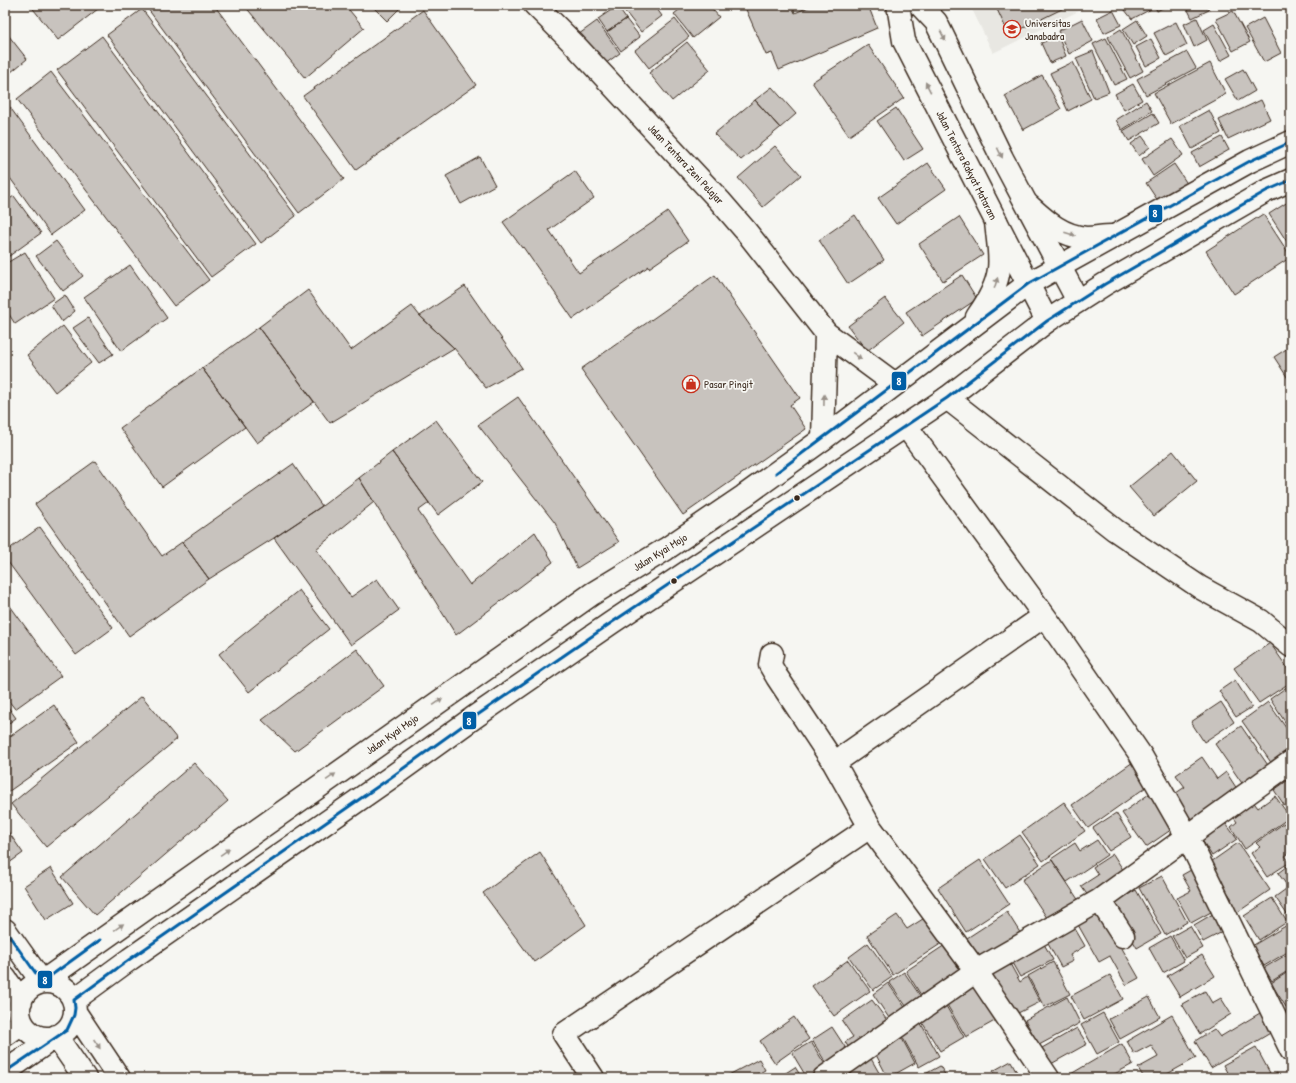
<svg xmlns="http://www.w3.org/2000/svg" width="1296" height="1083" font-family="'Patrick Hand',sans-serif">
  <rect width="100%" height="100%" fill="#f6f6f2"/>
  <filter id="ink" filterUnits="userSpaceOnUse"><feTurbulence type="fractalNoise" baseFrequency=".025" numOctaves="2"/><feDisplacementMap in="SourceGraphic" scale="8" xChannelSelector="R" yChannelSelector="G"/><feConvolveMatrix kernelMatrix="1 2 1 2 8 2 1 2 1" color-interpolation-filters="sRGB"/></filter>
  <g filter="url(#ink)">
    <path fill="#e8e7e2" d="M970,5H1091L993,53Z"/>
    <path fill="#c8c3be" stroke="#3b2a1e" d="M30,5H103L58,40Z
      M145,5H214L344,179L299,213Z
      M244,5H345L364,28L305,78Z
      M371,5H403L387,21Z
      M620,5H654L662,16L641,32Z
      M685,5H709L719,17L693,38L674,14Z
      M744,5H792L795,13L813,5H868L877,28L779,70L772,53L766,55Z
      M995,5H1070L1009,35Z
      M1121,5H1148L1151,9L1132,19Z
      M1154,5H1168L1157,11Z
      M1193,5H1207L1209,10L1192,18L1187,8Z
      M617,6L626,19L607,32L598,19Z
      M142,9L296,216L261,243L107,35Z
      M423,10L476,85L356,170L303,96Z
      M1113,10L1121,25L1104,33L1097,18Z
      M1233,11L1250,42L1233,51L1216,19Z
      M1197,18L1207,40L1194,47L1184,24Z
      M1263,18L1281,53L1264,62L1245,28Z
      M626,19L640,37L621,51L607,32Z
      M675,19L689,37L649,68L635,50Z
      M1082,19L1093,41L1069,54L1058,31Z
      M1137,20L1147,36L1133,45L1123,29Z
      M597,21L620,53L598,69L575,37Z
      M1176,22L1187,45L1166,56L1154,33Z
      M1214,24L1231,55L1220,61L1204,30Z
      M1121,29L1143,71L1130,78L1108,37Z
      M5,31L27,59L5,77Z
      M102,36L256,244L211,277L57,70Z
      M1058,36L1066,56L1050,63L1041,43Z
      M1106,38L1127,79L1114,85L1093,44Z
      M1151,39L1161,58L1146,66L1136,47Z
      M687,42L710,70L672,101L649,73Z
      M868,45L904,98L849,136L812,82Z
      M1093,51L1109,92L1094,98L1076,58Z
      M1187,52L1196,68L1146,95L1137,79Z
      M1073,62L1091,99L1068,111L1050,73Z
      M1210,63L1226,94L1171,124L1154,93Z
      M1243,69L1255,91L1238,101L1225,79Z
      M51,72L209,280L174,306L17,99Z
      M1042,75L1061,109L1023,130L1005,96Z
      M1133,84L1142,100L1124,110L1115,94Z
      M772,87L796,114L780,128L755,100Z
      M755,100L780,128L741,160L714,134Z
      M1261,100L1270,119L1228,139L1219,120Z
      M1146,101L1152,111L1122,130L1116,120Z
      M9,106L85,210L51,235L5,171V109Z
      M896,108L923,149L904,161L877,121Z
      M1209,110L1221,133L1192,149L1180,126Z
      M1153,113L1159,123L1129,141L1123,131Z
      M1142,136L1150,147L1139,156L1131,144Z
      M1222,137L1229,150L1199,167L1192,153Z
      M1172,139L1183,155L1153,176L1142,159Z
      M775,146L801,175L763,207L738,178Z
      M480,157L495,185L461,204L446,176Z
      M928,163L946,189L896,224L878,198Z
      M1174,164L1188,185L1160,204L1146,183Z
      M575,171L594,198L549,230L579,273L668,212L688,241L649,268V266L573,319L523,247L522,248L503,222Z
      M5,180L10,187L5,191Z
      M14,196L41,233L5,259V202Z
      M1291,200V248L1269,214Z
      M1263,214L1291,257L1234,294L1206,251Z
      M855,215L884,260L848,284L819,240Z
      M959,217L983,255L943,281L919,244Z
      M56,241L83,276L63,291L36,256Z
      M25,252L54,298L15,324L5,308V264Z
      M130,265L167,318L121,351L84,297Z
      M715,275L800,398L790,405L806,429L683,515L581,369Z
      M962,275L977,299L922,336L906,312Z
      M465,286L522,368L486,388L454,348L420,316Z
      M308,290L351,350L412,306L420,316L454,348L330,423L259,327Z
      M65,295L75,311L62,322L51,305Z
      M885,298L904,322L867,351L848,326Z
      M88,318L113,354L99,363L73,328Z
      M63,326L91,363L55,392L27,355Z
      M259,327L314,402L257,443L202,368Z
      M1291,346V383L1274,357Z
      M202,368L245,427L162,487L120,428Z
      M518,397L619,542L577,568L555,523L478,425Z
      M436,420L482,482L438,515L392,452Z
      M1173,451L1197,481L1154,516L1129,487Z
      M392,452L429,503L418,511L470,585L535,532L553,562L456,635L359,478Z
      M95,461L162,556L182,542L209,579L129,636L35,504Z
      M293,464L322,506L274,538L209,579L182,542Z
      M359,478L374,502L316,549L351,597L377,579L399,610L351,645L274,538L322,506Z
      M40,527L113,628L76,655L5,558V552Z
      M299,590L329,629L249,692L219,654Z
      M8,603L61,676L15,709L5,696V605Z
      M1270,643L1291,673V682L1259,703L1234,668Z
      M357,649L384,686L295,751L262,720Z
      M1235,680L1252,707L1236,717L1219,691Z
      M1291,684V731L1270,699Z
      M142,696L177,739L46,847L11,804Z
      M1221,702L1234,722L1204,742L1191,722Z
      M1268,702L1291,735V750L1285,755L1277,771L1242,721Z
      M5,703L16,718L5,726Z
      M54,705L79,742L5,794V740Z
      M1241,726L1272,771L1246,789L1215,744Z
      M1202,757L1217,779L1226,772L1241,795L1194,827L1173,795L1185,787L1176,775Z
      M1133,762L1149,785L1088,828L1072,805Z
      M194,763L228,801L95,915L62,877Z
      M1291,778V815L1274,790Z
      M1152,792L1175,827L1146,847L1122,813Z
      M1275,796L1290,817L1245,849L1231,827L1237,822L1232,815L1252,800L1258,808Z
      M1064,802L1085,831L1043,861L1022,832Z
      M1116,813L1131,837L1109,851L1093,828Z
      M1224,821L1237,839L1212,856L1200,837Z
      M1284,823L1287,827L1291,824V852L1285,856L1290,862L1267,877L1251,853L1260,847L1256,843Z
      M5,827L23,853L5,866Z
      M1020,835L1040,864L1005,888L985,859Z
      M1097,840L1107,855L1067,882L1051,859L1075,843L1080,851Z
      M1238,843L1270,890L1235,914L1227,902L1232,899L1208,864Z
      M540,852L586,925L534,962L483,893Z
      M1113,854L1127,876L1091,900L1081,886L1098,875L1093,867Z
      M980,860L1009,904L966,932L938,888Z
      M1052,860L1081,904L1051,924L1022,880Z
      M1291,863V891L1278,873Z
      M1198,866L1220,907L1191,923L1177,898L1191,891L1182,875Z
      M51,868L73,903L46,920L24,886Z
      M1162,876L1187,922L1165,935L1139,888Z
      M1286,889L1291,897V920L1275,897Z
      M1136,890L1161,934L1137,948L1112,904Z
      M1272,898L1287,922L1259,940L1244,916Z
      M1100,910L1139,978L1126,985L1110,956L1099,962L1077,923Z
      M1218,911L1228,929L1203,942L1194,925Z
      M1007,912L1024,939L985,965L967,938Z
      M897,915L907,929L926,917L942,943L893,975L867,935Z
      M1289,924L1291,927V950L1264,966L1252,946Z
      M1190,926L1203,948L1185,958L1172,936Z
      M1074,927L1085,946L1070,955L1073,961L1061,967L1047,942Z
      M1170,936L1184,961L1163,973L1149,948Z
      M868,943L892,977L873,990L849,957Z
      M1044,944L1053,960L1020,977L1011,961Z
      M945,945L961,969L921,995L906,971Z
      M1291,952V969L1272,981L1264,968Z
      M1202,955L1215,976L1180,997L1167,976Z
      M848,960L870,991L834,1016L812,986Z
      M1009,962L1020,982L1027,977L1040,1002L1014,1015L991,972Z
      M1053,962L1070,994L1044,1007L1028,976Z
      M1291,970V1004L1286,1007L1271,983Z
      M904,972L923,1000L909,1010L889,982Z
      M1110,975L1123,999L1084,1020L1071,996Z
      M977,978L1000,1018L966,1037L943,998Z
      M888,983L909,1013L893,1024L873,994Z
      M1205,991L1212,1003L1221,998L1231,1014L1200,1034L1182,1004Z
      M1067,997L1080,1023L1039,1045L1025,1020Z
      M1149,997L1160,1017L1120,1039L1109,1019Z
      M942,999L964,1037L940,1051L917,1014Z
      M872,1000L892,1027L853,1054L845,1042L853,1037L842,1021Z
      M1291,1008V1030L1281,1015Z
      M1103,1013L1119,1042L1097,1054L1081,1025Z
      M1260,1013L1272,1032L1211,1068L1195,1041L1214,1029L1220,1037Z
      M1172,1015L1196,1058L1160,1078H1144L1138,1068L1158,1057L1151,1045L1134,1054L1127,1041Z
      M794,1017L809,1039L775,1063L760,1041Z
      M919,1020L939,1056L919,1067L899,1031Z
      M832,1027L847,1050L826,1063L812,1040Z
      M1077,1028L1087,1044L1051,1064L1042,1048Z
      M898,1031L915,1063L888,1078L871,1045Z
      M811,1042L826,1066L807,1078L792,1053Z
      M1122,1044L1133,1064L1107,1078H1064Z
      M1256,1047L1270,1073L1260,1078H1230L1223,1065Z
      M869,1055L882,1078H837Z
      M759,1059L765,1070L750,1078H723Z
      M1011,1061L1020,1078H997L993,1071Z
      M940,1066L947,1078H918Z
      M795,1067L802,1078H778Z
      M1122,1073L1124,1078H1113Z
      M1277,1073L1280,1078H1269Z"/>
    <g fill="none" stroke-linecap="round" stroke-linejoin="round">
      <defs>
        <path id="minor" d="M535,5L573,43L720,201L745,230L826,333L895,384
          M898,5L904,41L1047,321
          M920,5L936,22L1002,158L1078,301
          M947,398L1115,530L1201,588L1261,621L1291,646
          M906,426L1051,625L1140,754L1187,836L1291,1050
          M823,439L826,333
          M772,654L770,665L777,677L834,763L870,827L976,971L1048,1078
          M834,763L1044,616
          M1123,936L1100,900L1291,762
          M593,1078L564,1034L870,827
          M824,1078L976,971L1100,900"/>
        <path id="major" d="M1027,204C1045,220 1061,236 1086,238C1094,238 1103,236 1111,236
          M977,317C987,303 997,287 999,269C1001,255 997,236 996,221
          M5,930L42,982
          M5,978L21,1001
          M42,982L592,594L666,549L744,496L823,439L1028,284L1250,161L1291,142
          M19 1010a28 28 0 1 1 56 0a28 28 0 1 1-56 0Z
          M74,1000L130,959L390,778L476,716L611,623L947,398L1047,321L1105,284L1266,191L1291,180
          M75,1012L119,1078
          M5,1035L22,1023
          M56,1036L85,1078
          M5,1072L56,1036"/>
      </defs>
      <use href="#minor" stroke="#3b2a1e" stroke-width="25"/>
      <use href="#major" stroke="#3b2a1e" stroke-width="25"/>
      <use href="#minor" stroke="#f6f6f2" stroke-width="22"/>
      <use href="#major" stroke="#f6f6f2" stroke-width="22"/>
      <defs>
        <path id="bus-1" d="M776,473L1028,284L1250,161L1291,142
          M5,930L42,982L100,940
          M5,1072L67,1030L74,1015L75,1008L74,1000L130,959L390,778L476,716L611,623L947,398L1047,321L1105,284L1266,191L1291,180"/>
      </defs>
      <use href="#bus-1" stroke="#f6f6f2" stroke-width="6"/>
      <use href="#bus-1" stroke="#005ea5" stroke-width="3"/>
    </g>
    <defs><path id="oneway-solid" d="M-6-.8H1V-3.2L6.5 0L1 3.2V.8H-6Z"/></defs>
    <g fill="#989088">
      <use href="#oneway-solid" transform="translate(943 36) rotate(63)"/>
      <use href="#oneway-solid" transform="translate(928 87) rotate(-117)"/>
      <use href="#oneway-solid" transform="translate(1000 153) rotate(64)"/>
      <use href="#oneway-solid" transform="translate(1070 234) rotate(18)"/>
      <use href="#oneway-solid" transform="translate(996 283) rotate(-73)"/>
      <use href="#oneway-solid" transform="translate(857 356) rotate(37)"/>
      <use href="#oneway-solid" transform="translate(824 400) rotate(-89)"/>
      <use href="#oneway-solid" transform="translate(438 702) rotate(-35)"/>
      <use href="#oneway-solid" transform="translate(331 777) rotate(-35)"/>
      <use href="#oneway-solid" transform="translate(225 852) rotate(-35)"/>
      <use href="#oneway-solid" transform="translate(119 927) rotate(-35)"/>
      <use href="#oneway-solid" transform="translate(97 1044) rotate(56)"/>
    </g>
  </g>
  <defs>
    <symbol id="university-ring" viewBox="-11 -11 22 22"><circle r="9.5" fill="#f6f6f2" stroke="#c8321e" stroke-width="1.5"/><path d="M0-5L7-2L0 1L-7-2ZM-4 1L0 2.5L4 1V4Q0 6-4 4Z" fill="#c8321e"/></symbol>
    <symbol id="shop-ring" viewBox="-11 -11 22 22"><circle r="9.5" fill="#f6f6f2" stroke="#c8321e" stroke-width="1.5"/><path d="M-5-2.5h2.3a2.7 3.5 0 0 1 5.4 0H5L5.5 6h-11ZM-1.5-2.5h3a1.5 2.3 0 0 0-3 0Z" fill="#c8321e"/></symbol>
  </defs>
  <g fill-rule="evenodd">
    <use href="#university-ring" x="1002" y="19" width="20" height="20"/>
    <use href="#shop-ring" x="681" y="374" width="20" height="20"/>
  </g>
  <g fill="#3b2a1e" stroke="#f6f6f2" stroke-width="1.5">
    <circle cx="797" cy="498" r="3.5"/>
    <circle cx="674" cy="581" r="3.5"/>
  </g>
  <g text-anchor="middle" stroke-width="3.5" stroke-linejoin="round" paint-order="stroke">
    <g font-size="11" fill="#3b2a1e" stroke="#f6f6f2" text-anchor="start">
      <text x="1025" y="27">Universitas<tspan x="1025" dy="13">Janabadra</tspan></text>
      <text x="704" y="388">Pasar Pingit</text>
    </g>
    <g font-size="11" fill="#3b2a1e" stroke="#f6f6f2">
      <text transform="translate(686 164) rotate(47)" y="4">Jalan Tentara Zeni Pelajar</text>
      <text transform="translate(967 165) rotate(63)" y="4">Jalan Tentara Rakyat Mataram</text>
      <text transform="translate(660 552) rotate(-32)" y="4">Jalan Kyai Mojo</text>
      <text transform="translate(392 734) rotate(-35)" y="4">Jalan Kyai Mojo</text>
    </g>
  </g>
  <g stroke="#f6f6f2" stroke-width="1.5">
    <rect x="1148" y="204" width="15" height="19" rx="4" fill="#005ea5"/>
    <rect x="891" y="371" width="16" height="20" rx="4" fill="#005ea5"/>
    <rect x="462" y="711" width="15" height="19" rx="4" fill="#005ea5"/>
    <rect x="37" y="970" width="16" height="19" rx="4" fill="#005ea5"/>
  </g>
  <g font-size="11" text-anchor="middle" font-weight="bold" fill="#fff">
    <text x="1155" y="217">8</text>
    <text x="899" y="385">8</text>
    <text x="469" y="725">8</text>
    <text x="45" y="984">8</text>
  </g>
  <rect width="1296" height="1083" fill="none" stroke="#f6f6f2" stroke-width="20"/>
  <rect x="10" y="10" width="1276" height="1063" fill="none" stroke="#3b2a1e" stroke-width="1.5" filter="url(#ink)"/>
</svg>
